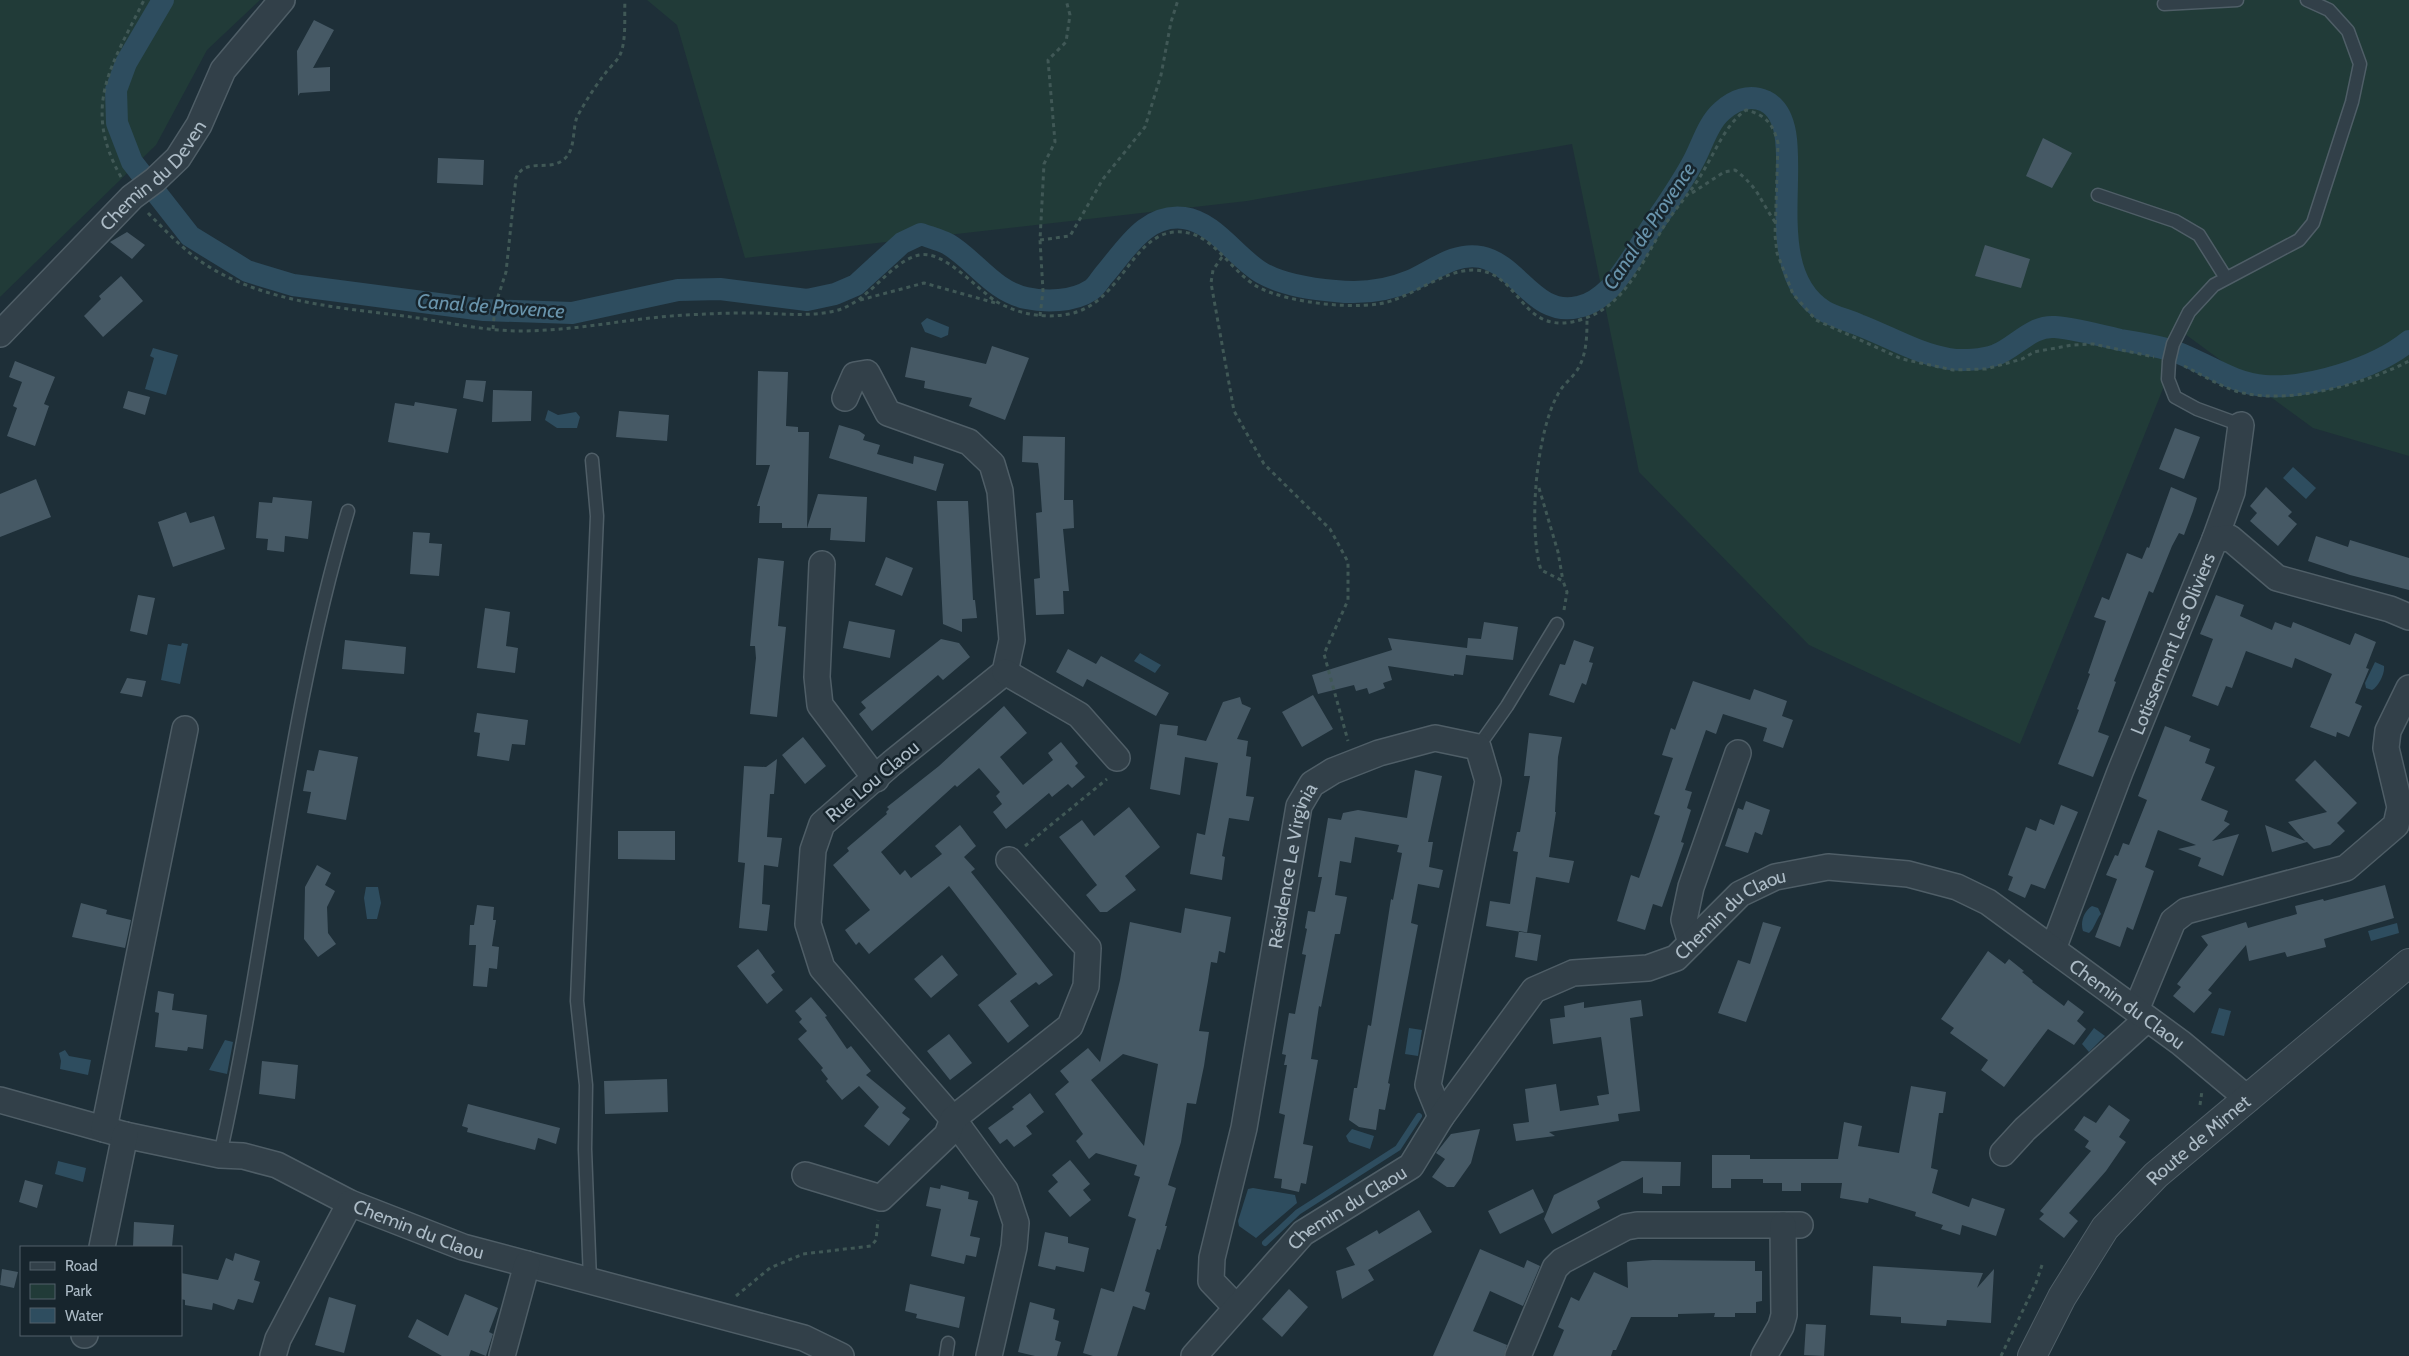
<svg xmlns="http://www.w3.org/2000/svg" width="2409" height="1356" font-family="Cabin,sans-serif">
  <rect width="100%" height="100%" fill="#1e2f38"/>
  <path fill="#213b38" d="M0,0H260L207,50L156,145L0,297Z
    M647,0H2409V456L2313,428L2185,334L2020,744L1809,645L1639,472L1572,144L1247,201L745,258L677,25Z"/>
  <path fill="#2e4d5f" d="M927,318L949,327L948,335L941,338L925,332L921,323Z
    M153,348L178,355L166,395L145,389L154,358L150,356Z
    M548,410L558,415L576,412L580,417L577,428H557L545,420Z
    M2293,467L2316,488L2306,499L2283,478Z
    M182,643L188,644L180,684L161,680L168,644L181,646Z
    M1140,653L1161,665L1155,673L1134,661Z
    M2375,662L2384,666C2385,673 2379,686 2372,690L2366,688L2365,683Z
    M366,887H378L381,903L377,919H367L364,898Z
    M2092,906L2098,908L2101,914C2096,919 2095,928 2089,933L2083,931C2080,922 2084,911 2092,906Z
    M2397,923L2399,933L2371,941L2368,931Z
    M2219,1008L2231,1011L2224,1036L2211,1033Z
    M1409,1028L1422,1030L1418,1056L1405,1054Z
    M2094,1028L2105,1036L2089,1052L2082,1044Z
    M225,1040L233,1042L227,1074L209,1070Z
    M65,1050L69,1056L91,1060L88,1075L60,1069L61,1061L59,1053Z
    M1352,1129L1374,1136L1370,1149L1349,1142L1346,1136Z
    M58,1161L86,1168L83,1182L55,1174Z
    M1253,1188L1295,1195L1297,1203L1256,1238L1239,1226L1238,1221L1248,1189Z"/>
  <g fill="none" stroke-linecap="round" stroke-linejoin="round">
    <path stroke="#2e4d5f" stroke-width="6" d="M1265,1243L1298,1212L1398,1148L1419,1116"/>
    <path stroke="#2e4d5f" stroke-width="22" d="M163,0L126,63L116,90L117,123L132,162L190,236L247,271L293,285L484,310L572,313L678,290L720,289L807,300L835,294L856,285L902,243L921,234C929,237 940,240 948,244C975,260 993,291 1026,298C1045,302 1073,302 1091,290C1096,287 1099,281 1103,276C1125,251 1145,213 1184,218C1215,222 1236,258 1262,273C1283,285 1311,289 1335,291C1361,294 1386,291 1410,281C1433,271 1454,252 1481,257C1519,265 1534,317 1578,307C1590,305 1601,297 1610,288C1627,269 1639,246 1653,225C1667,204 1682,183 1694,160C1702,145 1708,123 1722,111C1734,100 1749,94 1765,101C1817,126 1751,265 1824,311C1834,317 1848,320 1859,325C1888,336 1918,354 1949,359C1963,361 1982,360 1996,355C2016,347 2032,325 2055,327C2077,329 2099,335 2120,340C2139,343 2159,346 2176,352C2206,363 2233,384 2265,386C2309,389 2376,368 2409,341"/>
  </g>
  <path fill="#465965" fill-rule="evenodd" d="M314,20L334,30L313,68L330,67V91L300,93L298,96L297,51Z
    M2043,138L2072,153L2052,188L2026,176Z
    M438,158L484,160L483,185L437,183Z
    M127,232L145,245L132,259L110,242Z
    M1985,245L2030,259L2021,288L1975,276Z
    M121,276L143,301L103,337L84,316L101,299L99,296Z
    M992,346L1029,358L1005,420L969,406L972,398L924,388L925,381L905,377L911,347L986,364Z
    M15,361L55,377L44,404L49,406L35,446L7,436L17,408L13,406L22,382L9,377Z
    M758,371L788,372L786,426L798,427V432H809L807,528H782V523H759L760,506H757L770,465H756Z
    M466,380L486,381L483,402L463,398Z
    M493,390L532,391L531,421L492,422Z
    M128,391L150,397L145,415L123,408Z
    M415,402L457,409L448,453L388,442L395,403L414,406Z
    M619,411L669,415L667,441L616,437Z
    M839,425L859,431L865,435L863,440L880,445L877,454L913,464L914,456L944,464L936,491L829,458Z
    M2175,428L2200,437L2184,479L2159,469Z
    M1023,436L1065,437L1064,500H1073L1074,528L1063,529L1069,591H1063L1064,614L1036,615L1034,579L1040,578L1036,513L1042,512L1039,470L1038,463L1022,462Z
    M36,479L51,517L0,537V494Z
    M2171,487L2197,498L2193,511L2184,535L2179,533L2172,546L2153,593L2149,591L2114,681L2116,682L2098,732L2109,736L2093,777L2058,764L2079,710L2077,709L2090,674L2088,673L2106,621L2094,617L2102,597L2109,600L2127,553L2142,559L2147,547L2149,548Z
    M2266,487L2292,512L2288,516L2297,524L2278,546L2250,521L2257,513L2250,506Z
    M818,494L867,497L865,542L830,540L831,528H807Z
    M273,497L312,501L308,539L285,536L284,552L267,550L268,539L256,538L259,502L272,503Z
    M937,501H968L973,600H975L977,618L962,619V632L943,624Z
    M186,512L190,523L214,516L225,549L173,567L158,522Z
    M413,532L430,533L429,543L442,544L439,576L410,574Z
    M2316,536L2348,547L2350,540L2409,558V590L2350,575L2308,561Z
    M886,557L913,568L902,596L875,585Z
    M758,558L784,561L778,626L786,627L777,717L750,714L756,658L755,646H750Z
    M138,595L155,598L147,635L130,631Z
    M2216,595L2244,605L2240,616L2272,630L2275,622L2291,628L2293,622L2350,645L2355,633L2376,642L2366,668L2369,669L2355,703L2362,706L2349,737L2337,732L2336,737L2310,727L2332,674L2295,658L2292,668L2246,651L2232,688L2226,686L2218,706L2192,696L2213,639L2200,634Z
    M485,608L510,612L506,646L518,648L515,673L477,668Z
    M849,621L895,630L890,658L843,648Z
    M1484,622L1518,627L1513,660L1466,655L1463,675L1454,674V676L1388,666L1392,680L1383,683L1385,688L1369,694L1367,688L1356,691L1354,685L1318,694L1312,675L1392,650L1388,638L1467,648L1468,638L1481,639Z
    M941,639L959,643L970,657L943,680L938,675L872,731L859,714L866,708L861,702Z
    M345,640L406,647L404,674L342,669Z
    M1574,640L1594,647L1589,662L1593,663L1586,685L1582,683L1574,703L1549,695L1560,664L1565,665Z
    M1068,649L1096,664L1101,656L1169,693L1156,716L1087,679L1083,687L1056,672Z
    M127,678L146,681L142,697L120,693Z
    M1693,681L1750,700L1754,689L1787,701L1782,716L1793,720L1783,748L1763,741L1767,728L1723,714L1716,734L1706,730L1685,790L1692,792L1687,808L1691,810L1681,842L1684,843L1662,907L1653,904L1645,930L1617,921L1631,875L1639,878L1660,816L1654,814L1673,758L1662,755L1671,728L1675,730Z
    M1313,695L1333,729L1302,747L1282,712Z
    M1240,697L1242,704L1251,708L1237,739L1248,741L1246,756L1251,757L1246,796L1254,797L1249,821L1229,818L1222,856L1225,857L1222,880L1190,874L1197,833L1205,835L1218,763L1185,757L1180,795L1150,789L1160,724L1178,726L1177,735L1206,741L1223,702Z
    M1004,706L1027,733L1000,757L1023,785L1053,760L1048,753L1061,742L1078,763L1075,766L1085,777L1072,788L1068,784L1052,797L1049,793L1006,829L993,812L1002,804L996,796L1000,792L979,768L957,787L955,785L881,852L900,875L905,870L911,878L942,854L935,846L960,825L976,846L964,857L975,869L971,872L1053,975L1039,985L1036,982L1010,1001L1029,1026L1008,1043L978,1005L1017,974L949,886L869,954L859,942L856,945L845,930L870,910L833,865L849,851L847,848L887,814L886,812L889,809L887,807L939,766Z
    M477,713L528,720L525,745L512,744L509,761L477,756L480,733L474,732Z
    M2165,726L2191,736L2189,741L2210,749L2205,763L2215,767L2201,800L2228,811L2224,821L2230,824L2212,841L2239,834L2223,876L2198,866L2201,858L2178,849L2196,845L2158,830L2145,867L2154,871L2133,930L2127,927L2120,947L2095,937L2117,879L2106,875L2115,855L2118,856L2123,843L2129,845L2147,800L2138,796Z
    M1529,733L1562,737L1558,757L1555,812H1556L1549,857L1574,861L1569,883L1536,877L1527,933L1486,926L1490,901L1510,904L1518,852L1513,851L1517,832H1520L1530,776H1524Z
    M803,737L826,766L805,784L782,755Z
    M319,750L358,757L346,820L307,813L311,792L303,791L307,770L314,771Z
    M777,759L774,794H770L767,837L782,838L778,867L764,865L762,904L770,905L767,931L739,928L745,863L738,862L744,766L766,767Z
    M2315,760L2357,803L2337,823L2345,831L2330,845L2314,849L2307,842L2272,852L2265,825L2305,841L2288,822L2327,812L2295,780Z
    M1415,770L1442,776L1428,842H1433L1429,867L1443,870L1439,888L1418,884L1411,923L1418,925L1388,1083L1390,1084L1385,1110L1379,1109L1376,1130L1359,1127L1349,1120L1354,1088H1357L1368,1025L1371,1026L1391,899L1393,900L1402,853L1397,852L1399,845L1355,837L1351,863L1340,861L1335,895L1347,897L1340,934H1335L1321,1007L1319,1006L1311,1059L1318,1060L1303,1144L1313,1146L1306,1184L1301,1183L1299,1192L1281,1188L1282,1179L1274,1178L1285,1115L1279,1113L1287,1065H1284L1286,1055L1282,1054L1289,1013L1295,1014L1306,955L1302,954L1307,929L1305,928L1308,911L1315,912L1322,877H1318L1328,818L1341,820L1343,813L1358,810L1407,818Z
    M1746,801L1770,810L1762,835L1755,832L1748,853L1725,846L1738,808L1743,810Z
    M2061,805L2078,812L2045,889L2031,884L2025,898L2008,890L2013,877L2008,875L2026,827L2036,831L2040,819L2054,825Z
    M1129,807L1160,847L1125,876L1136,890L1107,912H1100L1086,895L1097,885L1059,837L1082,820L1094,836Z
    M618,831H675V860L618,859Z
    M317,865L331,873L325,885L335,891L327,907L328,933L336,944L318,957L304,939L305,887Z
    M2385,885L2394,918L2324,939L2326,947L2287,957L2285,952L2249,961L2246,945L2208,990L2212,993L2194,1013L2173,996L2181,987L2177,984L2208,945L2201,936L2246,922L2248,928L2297,914L2295,906L2323,899L2324,901Z
    M81,903L107,910L106,914L131,920L125,948L72,937Z
    M477,905L494,907L493,920H496L492,946L499,947L497,969L489,968L487,987L473,986L476,945H469L470,925H474Z
    M1185,908L1231,917L1225,953L1219,951L1217,963L1211,962L1208,981L1199,1031L1209,1032L1204,1066L1196,1104L1187,1103L1181,1142L1168,1185L1176,1188L1165,1226H1167L1160,1250L1157,1249L1145,1291L1150,1293L1145,1310L1133,1306L1117,1356H1093L1083,1353L1101,1288L1114,1292L1136,1219L1128,1216L1140,1177L1134,1175L1137,1165L1096,1153L1089,1159L1076,1141L1083,1134L1055,1094L1069,1082L1060,1071L1088,1048L1100,1062L1120,980L1130,922L1181,933ZM1123,1054L1158,1064L1144,1146L1091,1080Z
    M1763,922L1781,927L1746,1022L1718,1013L1738,960L1750,964Z
    M1519,931L1541,935L1537,961L1515,957Z
    M758,949L775,972L771,975L783,990L767,1004L737,966Z
    M1988,951L2005,964L2009,959L2024,971L2022,972L2033,981L2032,982L2064,1006L2068,1000L2084,1012L2077,1021L2086,1029L2074,1045L2048,1029L2004,1087L1981,1070L1988,1060L1950,1033L1954,1028L1941,1019Z
    M942,955L958,975L931,998L914,979Z
    M158,991L174,994L172,1010L207,1015L203,1049L188,1047L187,1051L155,1047L159,1013L155,1012Z
    M811,997L827,1016L825,1017L847,1049L851,1046L871,1071L866,1075L906,1108L902,1113L910,1119L889,1146L864,1126L879,1107L859,1086L842,1100L826,1081L828,1079L821,1070L823,1068L798,1039L807,1031L799,1022L802,1019L795,1011Z
    M1641,1000L1643,1016L1630,1018L1640,1111L1618,1114L1619,1121L1549,1132L1555,1136L1516,1141L1513,1124L1529,1122L1525,1089L1556,1084L1560,1111L1599,1105L1597,1096L1609,1094L1601,1037L1553,1044L1550,1019L1565,1017L1564,1006L1584,1002V1008Z
    M949,1034L972,1063L950,1080L927,1051Z
    M262,1061L298,1065L295,1099L259,1094Z
    M667,1079L668,1112L605,1114L604,1081Z
    M1911,1086L1946,1092L1943,1113H1939L1931,1168L1938,1170L1932,1193L1969,1207L1972,1198L2005,1209L1996,1236L1962,1225L1960,1235L1941,1229L1943,1225L1915,1216L1916,1212L1869,1198L1868,1203L1840,1198L1842,1183H1801V1191H1782V1183H1763V1179H1731V1188H1712V1155H1750V1159H1838L1844,1122L1862,1126L1858,1146L1899,1153Z
    M1030,1093L1044,1112L1026,1126L1032,1134L1014,1147L1007,1139L1000,1144L988,1128L1014,1109L1012,1107Z
    M468,1104L560,1128L556,1144L538,1138L535,1150L467,1132L468,1128L462,1126Z
    M2109,1105L2130,1120L2119,1137L2126,1142L2106,1171L2069,1213L2078,1221L2064,1238L2039,1219L2044,1214L2040,1211L2091,1151L2085,1147L2089,1141L2074,1130L2084,1116L2096,1123Z
    M1480,1129L1471,1163L1454,1187H1447L1432,1177L1445,1159L1436,1153L1451,1134Z
    M1070,1160L1090,1184L1083,1190L1091,1200L1070,1217L1048,1191L1058,1182L1052,1175Z
    M1622,1161L1681,1162L1680,1186H1662V1194L1643,1193V1177L1597,1201L1600,1208L1552,1234L1544,1219L1554,1195Z
    M25,1180L43,1185L37,1208L19,1202Z
    M941,1185L969,1192L968,1199L978,1201L970,1236L980,1238L976,1257L966,1255L964,1264L931,1256L941,1209L926,1206L930,1187L940,1189Z
    M1533,1189L1544,1212L1500,1234L1488,1211Z
    M1419,1210L1432,1232L1368,1270L1374,1280L1342,1299L1336,1271L1355,1265L1346,1248L1377,1230L1379,1234Z
    M134,1222L174,1225L172,1247H133Z
    M1045,1232L1068,1237V1243L1089,1248L1084,1272L1056,1266L1055,1270L1038,1266Z
    M1480,1249L1524,1268L1527,1260L1540,1266L1523,1306L1490,1291L1473,1331L1507,1345L1504,1356H1433Z
    M235,1253L260,1261L254,1280L260,1282L253,1303L238,1299L234,1310L213,1303L212,1310L185,1305V1300L181,1299V1273L218,1280L226,1258L233,1261Z
    M1653,1260L1755,1261V1271H1762V1301L1756,1302V1313H1735V1317H1714L1715,1313L1678,1314V1317H1631L1616,1350H1613L1611,1356H1553L1564,1330L1558,1327L1571,1297L1579,1301L1594,1272L1628,1288L1627,1262Z
    M1873,1266L1983,1273L1977,1288L1994,1269L1991,1323L1947,1320L1946,1326L1901,1323V1317L1870,1315Z
    M2,1269L18,1272L14,1288L0,1285Z
    M910,1284L965,1297L959,1328L916,1318L917,1314L905,1311Z
    M1289,1289L1308,1307L1282,1337L1262,1319Z
    M465,1294L498,1308L489,1332L493,1334L486,1356L471,1350L469,1356H442L408,1337L417,1319L448,1336Z
    M329,1297L356,1305L344,1353L315,1345Z
    M1030,1302L1055,1309L1053,1319L1059,1321L1055,1340L1061,1342L1057,1356H1035L1018,1352Z
    M1806,1324L1826,1325L1824,1356L1804,1355Z"/>
  <g fill="none" stroke-linecap="round" stroke-linejoin="round">
    <defs>
      <path id="service" d="M2164,4L2237,0
        M2098,195L2175,221L2199,235L2226,278
        M2241,425L2197,409L2175,397L2168,379L2169,361L2173,344L2189,312L2214,285L2299,240L2313,223L2352,102L2360,64L2348,31L2329,10L2307,0
        M1478,747L1507,706L1557,624
        M220,1155C268,941 285,721 348,511
        M590,1280L585,1149L586,1085L577,1001L597,516L592,460
        M946,1356L948,1343"/>
      <g id="minor">
        <path id="s1" d="M0,334L132,197L155,180L178,158L199,125L223,70L282,0"/>
        <path d="M845,398L855,375L867,373L888,413L969,442L992,464L1000,491L1012,640L1005,672L892,763L822,824L813,850L808,924L822,968L953,1119L1005,1190L1016,1223L1014,1247L989,1356"/>
        <path d="M2215,539L2232,492L2241,425"/>
        <path d="M822,564L817,677L820,705L876,779"/>
        <path d="M1005,672L1079,715L1117,758"/>
        <path d="M1691,943L1684,920L1691,887L1738,753"/>
        <path id="s2" d="M2053,949L2120,772L2215,539L2230,538L2277,578L2390,609L2409,617"/>
        <path d="M2136,1010L2173,921L2186,911L2346,868L2396,825L2400,807L2386,748L2388,731L2409,688"/>
        <path id="s3" d="M0,1100L125,1135L220,1155L243,1156L277,1165L350,1203L463,1247L804,1338L841,1356"/>
        <path d="M104,1129L185,729"/>
        <path d="M2003,1153L2025,1129L2147,1019"/>
        <path d="M805,1175L881,1198L947,1135L953,1119L1070,1026L1086,986L1088,948L1009,860"/>
        <path d="M102,1247L125,1135"/>
        <path id="s4" d="M1236,1307L1211,1281L1212,1258L1244,1128L1299,806L1312,784L1333,771L1379,753L1435,738L1478,747L1488,781L1428,1085L1441,1117"/>
        <path d="M84,1335H85"/>
        <path d="M273,1356L278,1339L350,1203"/>
        <path d="M502,1356L527,1264"/>
        <path id="s5" d="M1194,1356L1303,1233L1411,1166L1441,1117L1534,990L1573,973L1648,968L1676,958L1740,894L1775,877L1828,867L1908,874L1957,887L1988,902L2181,1043L2248,1099"/>
        <path d="M1518,1356L1555,1268L1562,1261L1626,1227L1637,1225H1800"/>
        <path d="M1764,1356L1781,1326L1784,1315L1783,1225"/>
      </g>
      <g id="tertiary">
        <path id="s6" d="M2032,1356L2062,1297L2105,1228L2156,1175L2409,963"/>
      </g>
    </defs>
    <use href="#service" stroke="#4f5e67" stroke-width="15"/>
    <use href="#minor" stroke="#4f5e67" stroke-width="28"/>
    <use href="#tertiary" stroke="#4f5e67" stroke-width="30"/>
    <path stroke="#405856" stroke-width="3" stroke-dasharray="4 4" stroke-linecap="butt" d="M121,177C81,106 112,65 144,0
      M1692,193L1724,172L1735,170C1758,187 1760,200 1775,222
      M148,213C168,233 187,254 211,268C273,305 349,308 418,318C451,323 486,331 520,331C576,331 630,318 686,315C705,314 723,313 742,313C773,312 804,318 835,311C870,302 889,262 919,255C945,250 976,289 997,302C1019,314 1044,319 1069,314C1121,304 1131,235 1175,232C1212,229 1229,271 1258,287C1287,303 1363,312 1394,300C1420,291 1453,265 1482,271C1523,279 1523,339 1583,319C1627,305 1643,259 1666,223C1678,205 1693,190 1704,170C1716,150 1726,124 1746,110C1766,115 1773,124 1778,143L1775,235L1777,253L1793,294L1816,320L1902,359L1953,370L1986,369L2022,359L2034,352L2072,345L2093,344L2154,357
      M1040,240L1070,236L1103,179L1145,127L1161,75L1171,22L1178,0
      M1222,257L1213,270L1211,283L1234,411L1264,464L1330,529L1348,562V600L1324,654L1348,741
      M860,300L924,283L999,304
      M1040,316L1043,291L1040,240L1044,164L1055,142L1048,60L1066,42L1070,15L1066,0
      M493,329L495,306L506,272L516,178C525,157 548,172 563,160C576,151 572,130 577,117C585,102 594,88 604,75C608,69 615,63 619,57C627,42 624,17 625,0
      M2184,366C2203,375 2222,388 2243,393C2292,404 2365,384 2409,361
      M1539,488L1558,552L1563,581
      M1564,610L1567,592L1563,581L1541,570C1528,528 1536,433 1558,394C1563,384 1574,377 1579,367C1587,352 1587,334 1587,318
      M1025,846L1107,779
      M2200,1105L2202,1091
      M736,1296L770,1268L803,1254L871,1246L876,1240L878,1220
      M2001,1356L2036,1283L2042,1265"/>
    <use href="#service" stroke="#324049" stroke-width="12"/>
    <use href="#minor" stroke="#324049" stroke-width="25"/>
    <use href="#tertiary" stroke="#324049" stroke-width="28"/>
  </g>
  <g text-anchor="middle" stroke-width="5" stroke-linejoin="round" paint-order="stroke">
    <g font-size="19" fill="#acbbc6" stroke="#17252d">
      <text dy="7" stroke="none"><textPath href="#s1" startOffset="221">Chemin du Deven</textPath></text>
      <text dy="7" stroke="none"><textPath href="#s2" startOffset="328">Lotissement Les Oliviers</textPath></text>
      <text transform="translate(872 781) rotate(-40)" y="7">Rue Lou Claou</text>
      <text dy="7" stroke="none"><textPath href="#s4" startOffset="460">Résidence Le Virginia</textPath></text>
      <text dy="7" stroke="none"><textPath href="#s5" startOffset="725">Chemin du Claou</textPath></text>
      <text dy="7" stroke="none"><textPath href="#s5" startOffset="1175">Chemin du Claou</textPath></text>
      <text dy="7" stroke="none"><textPath href="#s6" startOffset="276">Route de Mimet</textPath></text>
      <text dy="7" stroke="none"><textPath href="#s5" startOffset="215">Chemin du Claou</textPath></text>
      <text dy="7" stroke="none"><textPath href="#s3" startOffset="441">Chemin du Claou</textPath></text>
    </g>
    <g font-size="20" font-style="italic" fill="#6994ac" stroke="#17252d">
      <text transform="translate(1649 226) rotate(-56)" y="7">Canal de Provence</text>
      <text transform="translate(491 306) rotate(4)" y="7">Canal de Provence</text>
    </g>
  </g>
  <rect x="20" y="1246" width="162" height="90" fill="#17252d" stroke="#53616a"/>
  <rect x="30" y="1262" width="25" height="8" fill="#324049" stroke="#53616a"/>
  <text x="65" y="1271" font-size="15" fill="#acbbc6">Road</text>
  <rect x="30" y="1284" width="25" height="15" fill="#213b38" stroke="#53616a"/>
  <text x="65" y="1296" font-size="15" fill="#acbbc6">Park</text>
  <rect x="30" y="1308" width="25" height="15" fill="#2e4d5f" stroke="#53616a"/>
  <text x="65" y="1321" font-size="15" fill="#acbbc6">Water</text>
</svg>
